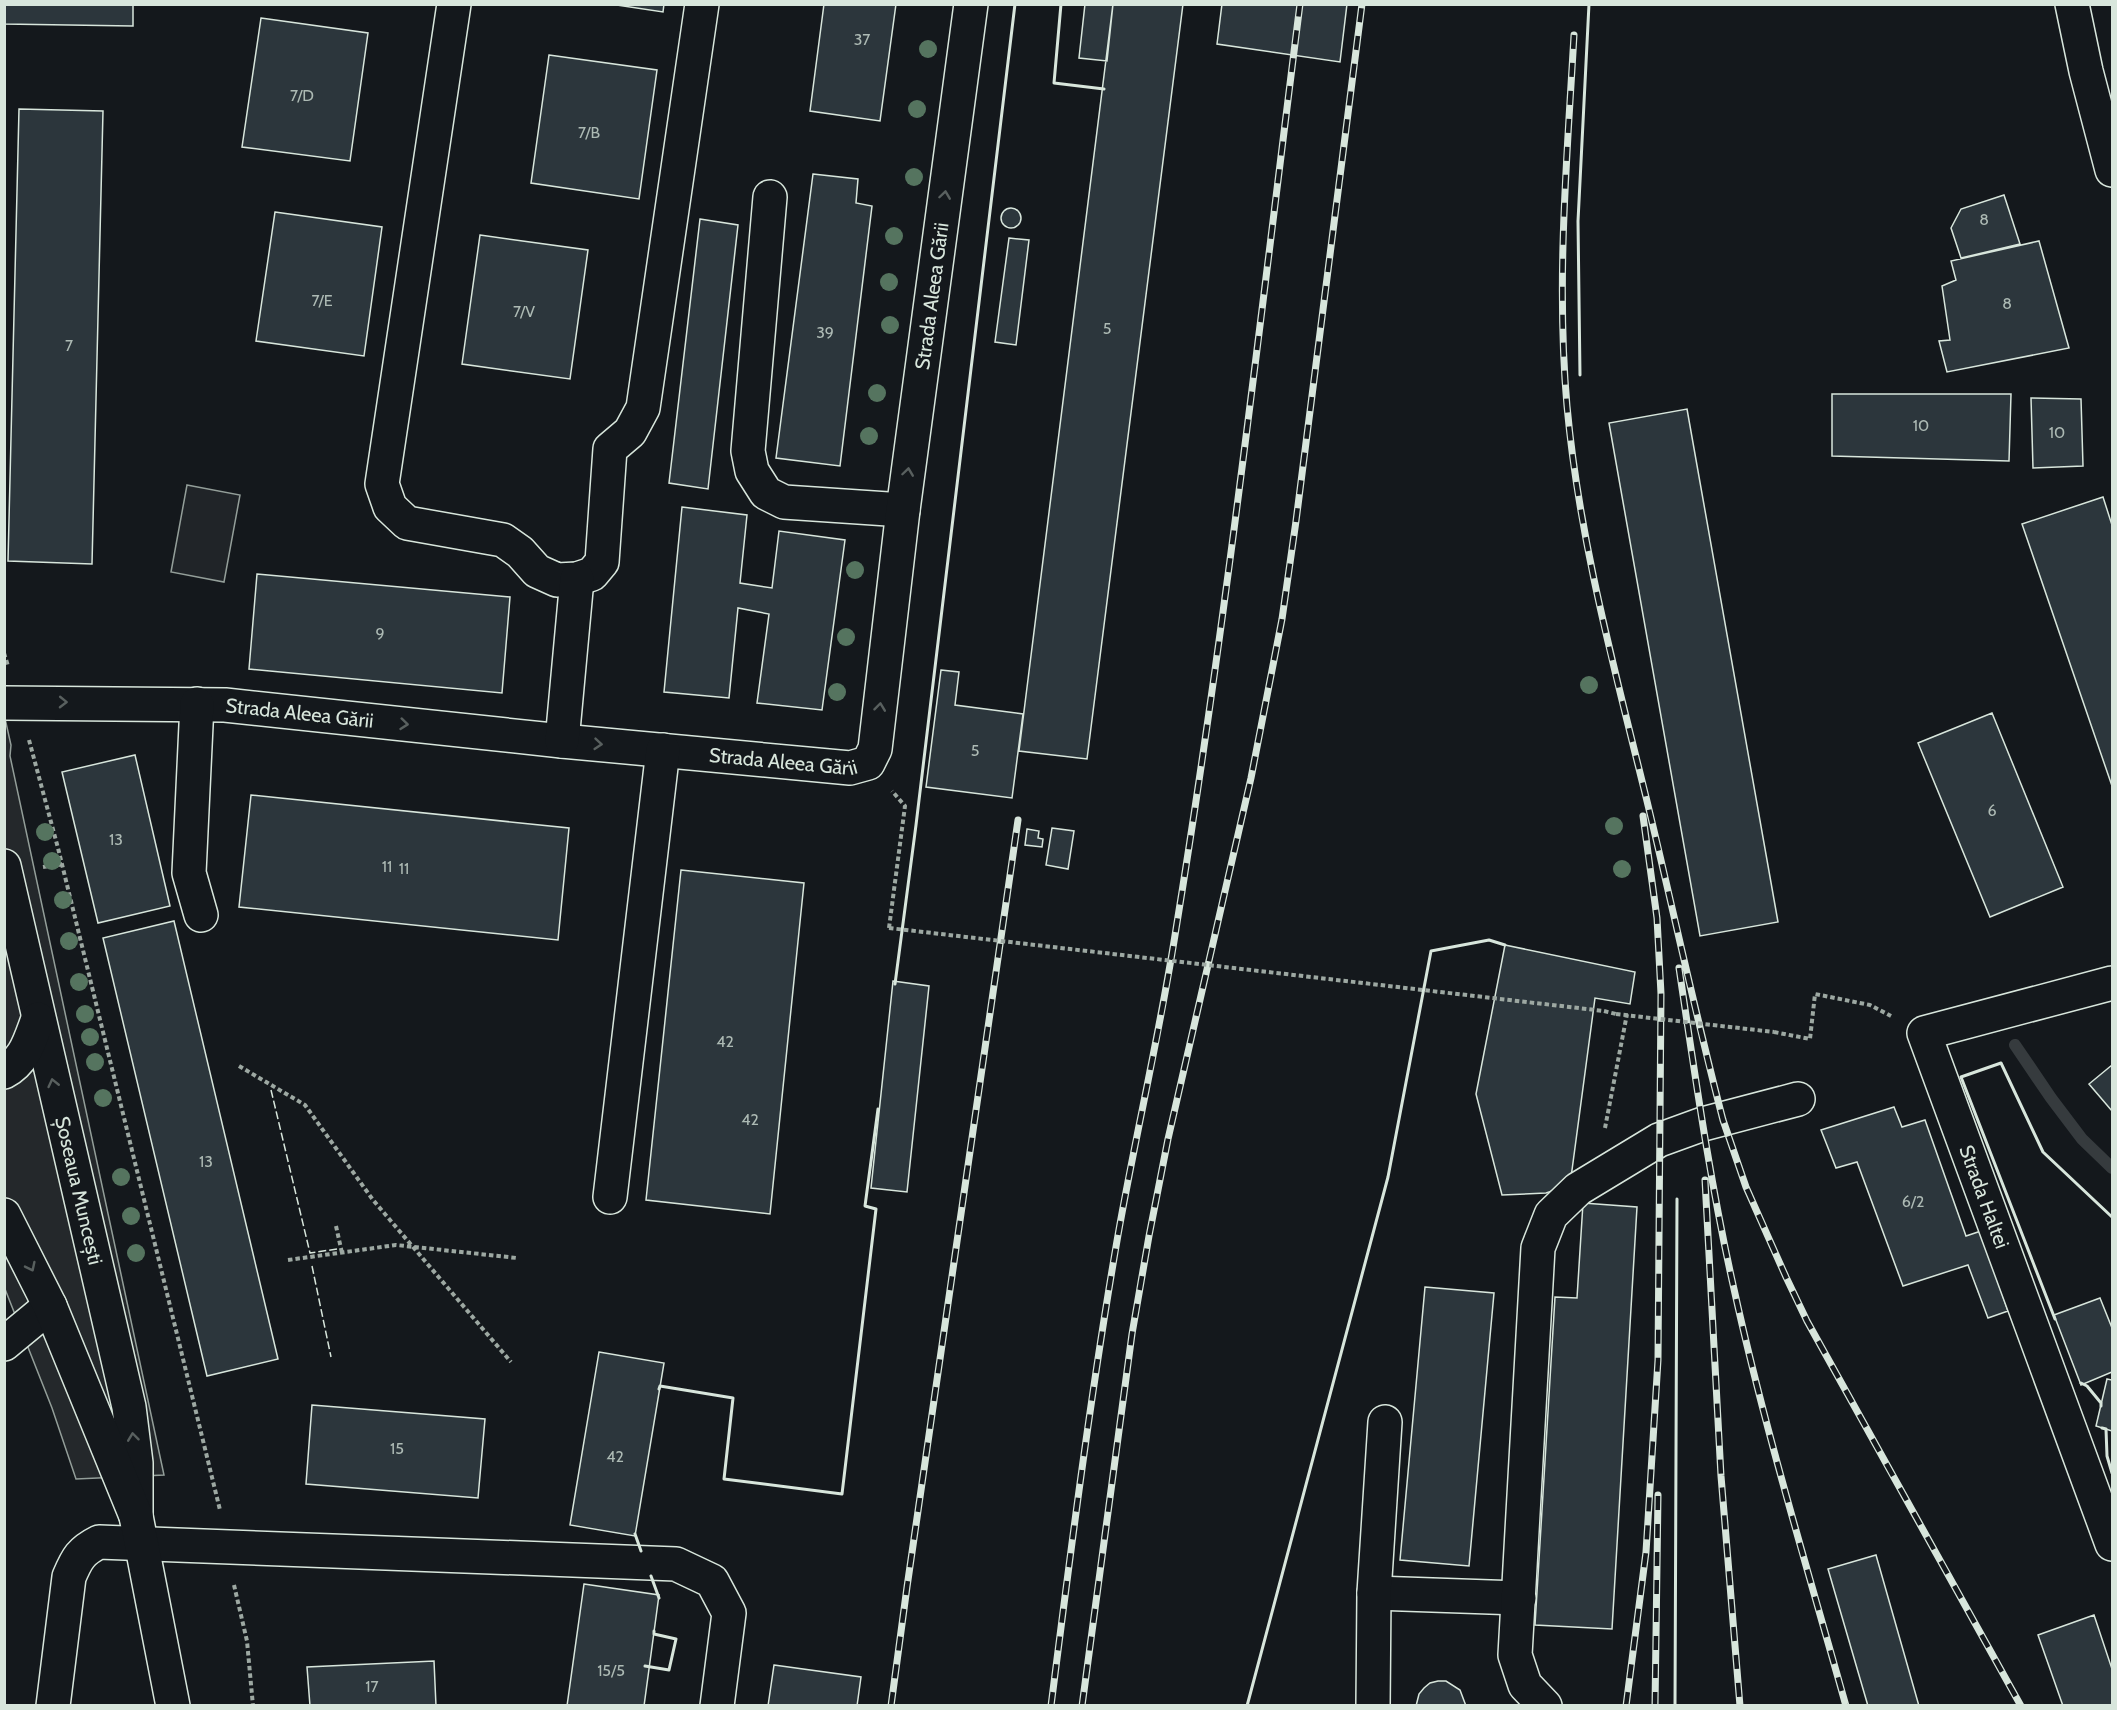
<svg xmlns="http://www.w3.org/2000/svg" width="2117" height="1710" font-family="Cabin,sans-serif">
  <rect width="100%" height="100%" fill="#14181c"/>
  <path fill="#202428" stroke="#939e99" stroke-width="1.5" d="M187,485L240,495L224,582L171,572Z"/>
  <path fill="#24282b" stroke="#939e99" stroke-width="1.5" d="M4,714L11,745L10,756L164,1475L76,1479L52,1408L5,1289Z"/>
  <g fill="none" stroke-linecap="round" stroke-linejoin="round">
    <path stroke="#363b3e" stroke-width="12" d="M2015,1045L2051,1098L2082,1139L2112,1168"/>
  </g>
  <path fill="#2c363c" stroke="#d8e6dc" stroke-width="1.5" d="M4,4H133V26L4,24Z
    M610,4H664L663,12Z
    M824,4H896L880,121L810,111Z
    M1085,4H1113L1107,61L1079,58Z
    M1113,4H1183L1087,759L1019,751Z
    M1222,4H1347L1340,62L1217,44Z
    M261,18L368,33L350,161L242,147Z
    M549,55L657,70L639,199L531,183Z
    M19,109L103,111L92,564L8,561Z
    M813,174L858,179L856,203L872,206L840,466L776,458Z
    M2004,195L2020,244L1961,258L1951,228L1961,209Z
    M1001 218a10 10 0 1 1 20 0a10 10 0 1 1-20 0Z
    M275,212L382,227L364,356L256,341Z
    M700,219L738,225L708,489L669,483Z
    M480,235L588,250L570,379L462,364Z
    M1009,238L1029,240L1016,345L995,342Z
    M2039,241L2069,348L1947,372L1939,341L1950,340L1942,286L1956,280L1951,261Z
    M1832,394H2011L2009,461L1832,456Z
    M2031,398L2081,399L2083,466L2033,468Z
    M1687,409L1778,922L1700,936L1609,423Z
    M2103,497L2112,525V786L2022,524Z
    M682,507L747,515L740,583L772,588L779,531L845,540L822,710L757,703L769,614L738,608L729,698L664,692Z
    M257,574L510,597L502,693L249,669Z
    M941,670L959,672L955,705L1023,714L1012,798L926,787Z
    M1992,713L2063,887L1990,917L1918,743Z
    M135,755L170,906L98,923L62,772Z
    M251,795L569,828L558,940L239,907Z
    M1052,828L1074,831L1068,869L1046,865Z
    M1027,829L1039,831L1038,838L1043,839L1042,847L1025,845Z
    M681,870L804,883L770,1214L646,1200Z
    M174,921L278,1359L207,1376L103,938Z
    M1505,945L1635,972L1630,1004L1595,998L1570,1185L1546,1193L1502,1195L1476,1094Z
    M893,981L929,986L907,1192L871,1188Z
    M2112,1065V1111L2089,1084Z
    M1894,1107L1902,1127L1925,1120L1966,1236L1981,1231L2008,1311L1988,1318L1968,1265L1903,1286L1857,1162L1836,1168L1821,1130Z
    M1583,1203L1637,1207L1612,1629L1535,1625L1555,1297L1577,1298Z
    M1425,1287L1494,1293L1469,1566L1400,1560Z
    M2100,1298L2112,1328V1372L2081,1385L2054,1315Z
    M599,1352L664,1363L635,1536L570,1525Z
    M2107,1379L2112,1380V1431L2096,1426Z
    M312,1405L485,1419L478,1498L306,1484Z
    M1876,1555L1919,1706H1868L1828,1569Z
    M584,1584L659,1595L644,1706H567Z
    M2094,1615L2112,1669V1706H2063L2038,1635Z
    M434,1661L436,1706H310L307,1667Z
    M774,1665L861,1677L857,1706H768Z
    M1438,1681H1446L1460,1690L1466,1706H1416L1419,1694L1424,1688L1430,1683Z"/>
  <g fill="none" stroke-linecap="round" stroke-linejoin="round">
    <defs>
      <g id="minor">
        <path d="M454,4L382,484L390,507L407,523L503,540L520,552L537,571L557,580L577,579L592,574L602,562L610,449L630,432L643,408L702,4"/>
        <path d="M2072,4L2086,71L2112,170"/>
        <path d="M770,197L748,451L752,471L766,493L784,502L903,510"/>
        <path id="s1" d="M4,703L225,705L562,741L850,768L868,763L875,749L903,510L971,4"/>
        <path d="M197,704L189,873L201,915"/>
        <path d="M562,741L577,579"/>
        <path id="s2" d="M2112,983L1924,1033L2112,1544"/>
        <path d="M610,1197L663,750"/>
        <path d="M4,1344L50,1306"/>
        <path d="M1374,1593L1519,1598"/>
        <path d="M53,1706L69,1577C77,1558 81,1551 99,1542L676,1564L712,1581L729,1613L717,1706"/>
        <path d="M1373,1706L1374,1593L1385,1422"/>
        <path d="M1545,1706L1525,1685L1515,1655L1538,1248L1551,1215L1578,1189L1659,1140L1703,1124L1798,1099"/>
      </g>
      <g id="major">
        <path id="s3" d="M4,866L129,1407L136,1463V1516"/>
        <path d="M4,1072C25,1061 30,1040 38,1019"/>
        <path d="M4,1215L50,1306L136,1516L173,1706"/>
      </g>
    </defs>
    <use href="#minor" stroke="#d8e6dc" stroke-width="36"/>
    <use href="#major" stroke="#d8e6dc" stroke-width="36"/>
    <path stroke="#9da8a2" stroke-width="4" stroke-dasharray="4.5 3" stroke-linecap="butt" d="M4,653L8,666
      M29,740L58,848L220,1510
      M43,867L62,864
      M889,928L905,806L892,791
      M1604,1011L1616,1014
      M1774,1032L1810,1039L1815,994L1870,1005L1891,1016
      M239,1066L305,1105L373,1200L511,1362
      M1605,1128L1627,1014
      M336,1226L342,1253
      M288,1260L396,1245L517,1258
      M234,1585L247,1641L253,1706"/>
    <use href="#minor" stroke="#14181c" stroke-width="33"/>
    <use href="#major" stroke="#14181c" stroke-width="33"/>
    <defs>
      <path id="rail" d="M1574,35C1567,158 1556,282 1567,406C1579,539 1614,667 1646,797C1672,904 1695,1013 1723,1120L1746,1187L1786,1277L1807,1321L2021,1706
        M1679,968C1695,1075 1710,1183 1734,1289C1765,1430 1807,1567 1846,1706
        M1705,1180L1721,1476L1740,1706
        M891,1706L907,1587L1018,820
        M1051,1706C1071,1548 1091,1391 1118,1235C1136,1133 1160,1032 1176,929C1226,622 1261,313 1300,4
        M1082,1706L1132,1334L1149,1236L1168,1139L1251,778L1282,619L1296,521L1362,4
        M1626,1706L1646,1552L1658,1360L1661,994L1657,918L1643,816
        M1655,1706L1658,1495"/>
    </defs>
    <use href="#rail" stroke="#d8e6dc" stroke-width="7"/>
    <use href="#rail" stroke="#14181c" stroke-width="4.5" stroke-dasharray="14" stroke-linecap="butt"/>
    <path stroke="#9da8a2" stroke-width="4" stroke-dasharray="4.5 3" stroke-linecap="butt" d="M889,928L1604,1011
      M1616,1014L1774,1032"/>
    <path stroke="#d8e6dc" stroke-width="1.5" stroke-dasharray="8 3" stroke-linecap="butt" d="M271,1090L310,1253L337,1249
      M312,1266L331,1357"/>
    <path stroke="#d8e6dc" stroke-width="3" d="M1061,4L1054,83L1104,89
      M1580,375L1578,221L1589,4
      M895,984L916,825L1015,4
      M2055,1319L1961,1077L2001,1063L2043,1152L2112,1217
      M2081,1383L2087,1386L2101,1403V1406
      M659,1389L660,1386L733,1398L724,1479L842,1494L876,1209L865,1206L878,1109
      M2102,1428L2106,1429L2107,1456L2112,1473
      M635,1534L641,1551
      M651,1576L659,1598
      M645,1666L669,1670L676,1639L654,1634V1631
      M1247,1706L1388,1177L1431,951L1489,940L1505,945
      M1675,1706L1677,1199"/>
  </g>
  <g fill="#55745f">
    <circle cx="928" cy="49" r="9"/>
    <circle cx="917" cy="109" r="9"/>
    <circle cx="914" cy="177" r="9"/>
    <circle cx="894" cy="236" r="9"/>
    <circle cx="889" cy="282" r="9"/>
    <circle cx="890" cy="325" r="9"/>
    <circle cx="877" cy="393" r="9"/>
    <circle cx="869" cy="436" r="9"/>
    <circle cx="855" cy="570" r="9"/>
    <circle cx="846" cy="637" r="9"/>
    <circle cx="1589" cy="685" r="9"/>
    <circle cx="837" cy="692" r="9"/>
    <circle cx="1614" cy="826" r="9"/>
    <circle cx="45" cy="832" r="9"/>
    <circle cx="52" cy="861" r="9"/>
    <circle cx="1622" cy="869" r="9"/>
    <circle cx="63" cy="900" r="9"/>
    <circle cx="69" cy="941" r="9"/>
    <circle cx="79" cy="982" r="9"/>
    <circle cx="85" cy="1014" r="9"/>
    <circle cx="90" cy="1037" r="9"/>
    <circle cx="95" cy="1062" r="9"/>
    <circle cx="103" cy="1098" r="9"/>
    <circle cx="121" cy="1177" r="9"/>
    <circle cx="131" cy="1216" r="9"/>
    <circle cx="136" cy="1253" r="9"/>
  </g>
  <defs><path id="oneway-chevron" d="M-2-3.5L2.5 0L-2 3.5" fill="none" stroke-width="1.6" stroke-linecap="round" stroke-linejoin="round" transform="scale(1.5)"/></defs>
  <g stroke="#59605f">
    <use href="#oneway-chevron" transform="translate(945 195) rotate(-82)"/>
    <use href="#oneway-chevron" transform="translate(908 472) rotate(-82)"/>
    <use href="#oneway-chevron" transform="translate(63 702) rotate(1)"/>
    <use href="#oneway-chevron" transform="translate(880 707) rotate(-83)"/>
    <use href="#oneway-chevron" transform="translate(404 724) rotate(6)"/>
    <use href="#oneway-chevron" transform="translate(598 744) rotate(5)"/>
    <use href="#oneway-chevron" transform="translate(53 1083) rotate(-103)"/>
    <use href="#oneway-chevron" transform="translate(31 1267) rotate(64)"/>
    <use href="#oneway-chevron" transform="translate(133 1437) rotate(-97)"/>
  </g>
  <g text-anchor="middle" stroke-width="4.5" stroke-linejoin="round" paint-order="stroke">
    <g font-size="16" fill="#adbab4">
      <text x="862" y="45">37</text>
      <text x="302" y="101">7/D</text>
      <text x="589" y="138">7/B</text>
      <text x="1984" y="225">8</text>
      <text x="322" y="306">7/E</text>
      <text x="2007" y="309">8</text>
      <text x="524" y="317">7/V</text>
      <text x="1107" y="334">5</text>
      <text x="825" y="338">39</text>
      <text x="69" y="351">7</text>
      <text x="1921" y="431">10</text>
      <text x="2057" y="438">10</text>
      <text x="380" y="639">9</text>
      <text x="975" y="756">5</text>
      <text x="1992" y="816">6</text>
      <text x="116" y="845">13</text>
      <text x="387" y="872">11</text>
      <text x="404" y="874">11</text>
      <text x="725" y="1047">42</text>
      <text x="750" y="1125">42</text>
      <text x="206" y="1167">13</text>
      <text x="1913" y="1207">6/2</text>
      <text x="397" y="1454">15</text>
      <text x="615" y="1462">42</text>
      <text x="611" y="1676">15/5</text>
      <text x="372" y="1692">17</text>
    </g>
    <g font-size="20" fill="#d8e6dc" stroke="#14181c">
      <text dy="7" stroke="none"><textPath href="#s1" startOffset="1340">Strada Aleea Gării</textPath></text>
      <text dy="7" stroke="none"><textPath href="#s1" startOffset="296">Strada Aleea Gării</textPath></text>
      <text dy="7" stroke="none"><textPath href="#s1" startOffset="782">Strada Aleea Gării</textPath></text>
      <text dy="7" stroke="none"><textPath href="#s3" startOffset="333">Șoseaua Muncești</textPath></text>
      <text dy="7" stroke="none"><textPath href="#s2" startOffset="369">Strada Haltei</textPath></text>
    </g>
  </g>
  <rect width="2117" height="1710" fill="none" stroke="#d8e6dc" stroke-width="12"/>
</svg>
